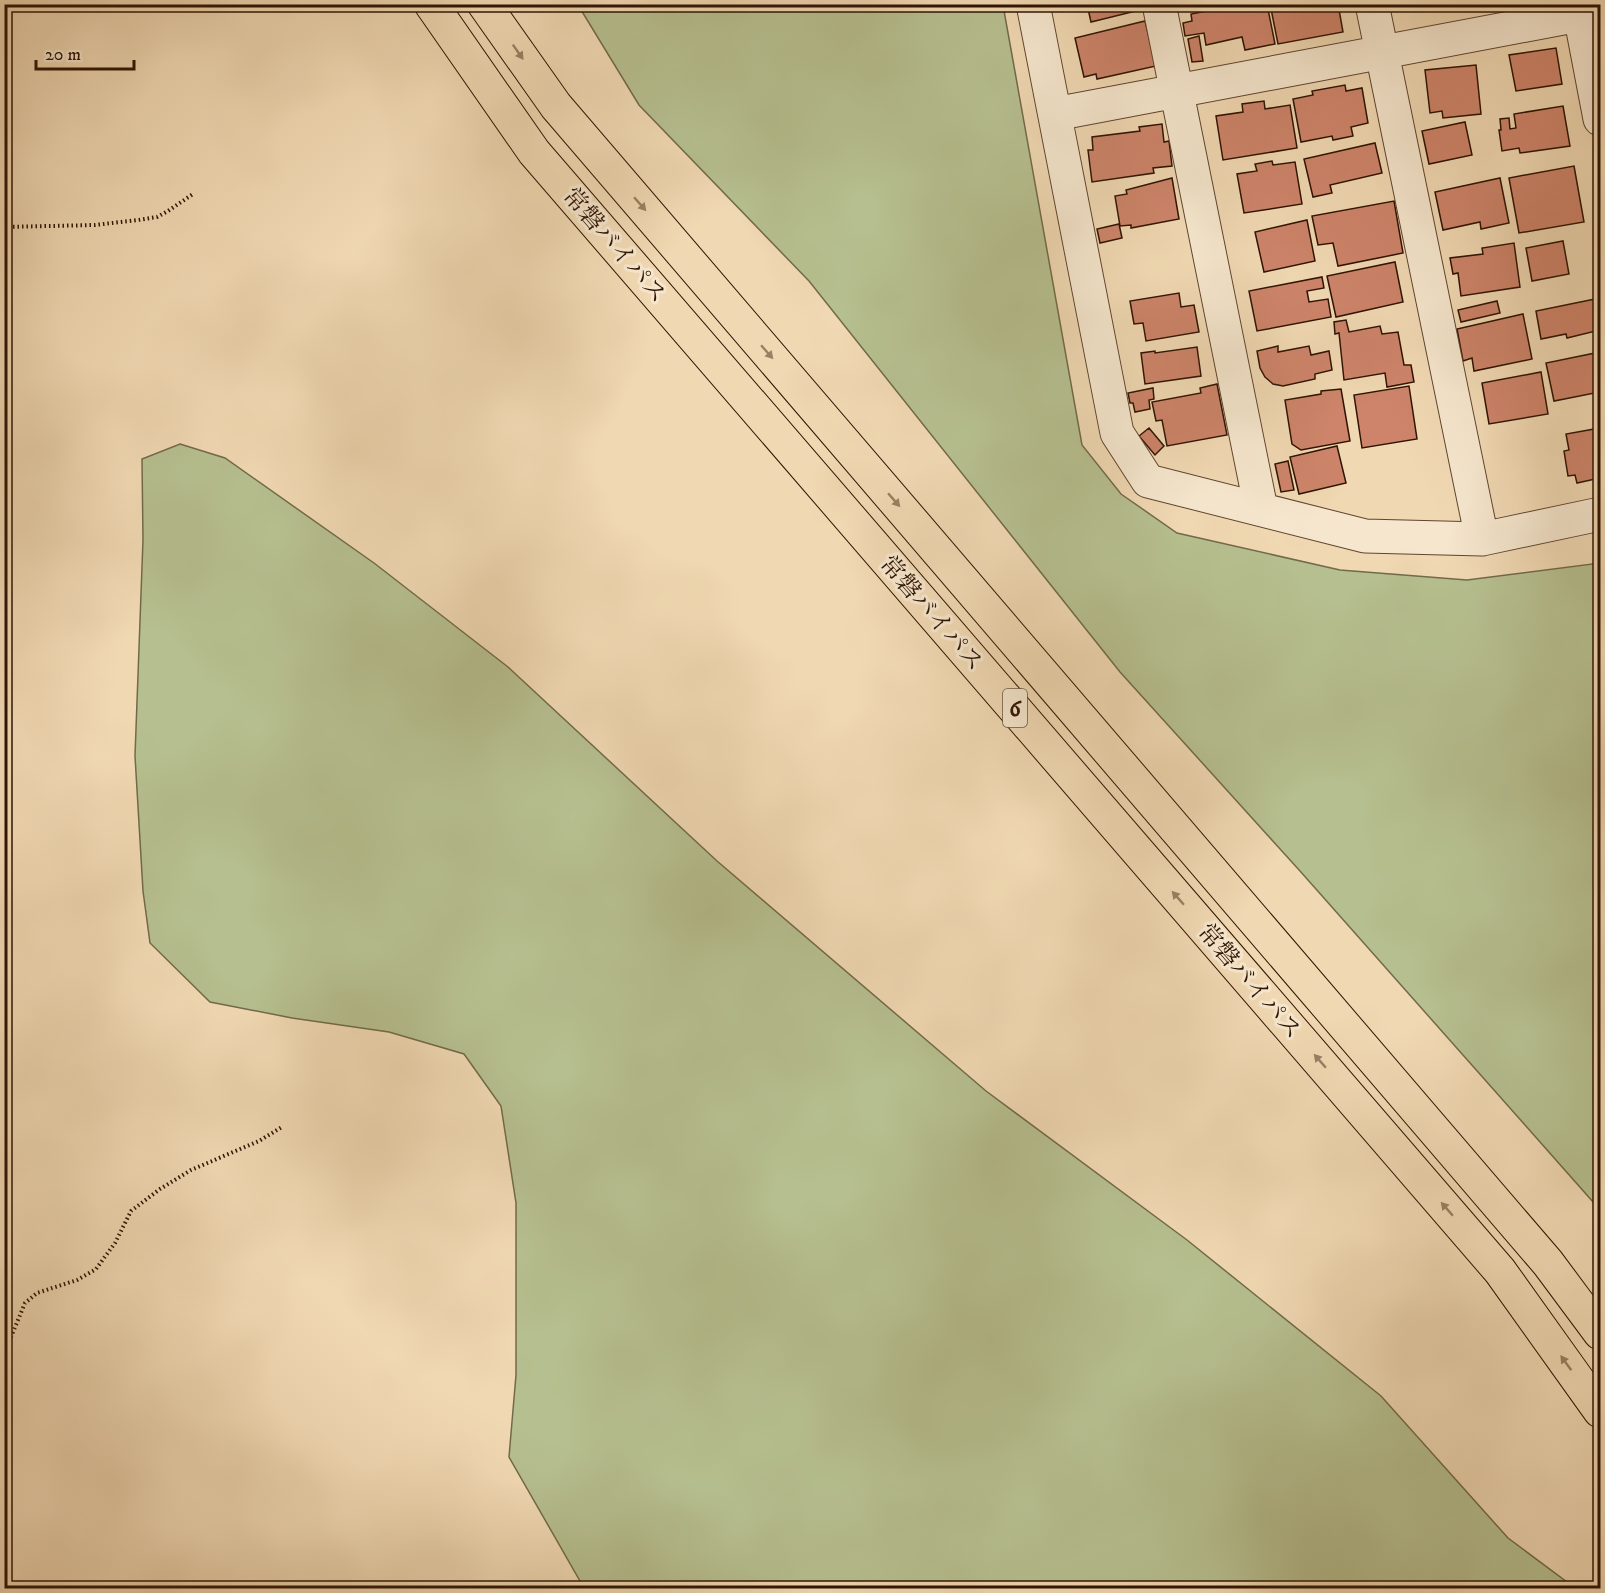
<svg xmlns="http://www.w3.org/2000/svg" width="1605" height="1593" font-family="'IM FELL DW Pica','Noto Serif JP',serif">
  <rect width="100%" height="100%" fill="#f0d8b2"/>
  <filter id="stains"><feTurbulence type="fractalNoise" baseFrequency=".00333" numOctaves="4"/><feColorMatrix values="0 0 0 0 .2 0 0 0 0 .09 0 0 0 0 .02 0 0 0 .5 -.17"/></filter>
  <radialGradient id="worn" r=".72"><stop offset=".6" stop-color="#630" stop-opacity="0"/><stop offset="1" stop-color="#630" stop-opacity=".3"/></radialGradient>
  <path fill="#b6bf8f" stroke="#726a49" stroke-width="1.5" d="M578,5H1003L1082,445L1121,494L1177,533L1340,570L1467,580L1600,563V1204L1594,1203L1300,871L1120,672L809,281L639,105Z
    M180,444L225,458L374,563L508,667L717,861L986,1091L1187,1240L1381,1396L1508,1538L1575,1588H584L509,1457L516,1375V1203L501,1106L464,1054L389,1032L292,1018L210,1002L150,943L143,891L135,756L143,540L142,459Z"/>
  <path fill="#cd846a" stroke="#2f1403" stroke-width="1.5" d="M1087,4H1139L1140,10L1091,22Z
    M1216,4H1267L1275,44L1245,50L1242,37L1206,45L1204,33L1185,36L1183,23L1192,21L1191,14L1217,9Z
    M1270,4H1338L1343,32L1278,44Z
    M1145,21L1156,66L1097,79L1096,74L1084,77L1075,38Z
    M1199,36L1203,61L1192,62L1188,39Z
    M1556,48L1562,84L1516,91L1509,55Z
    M1476,65L1481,114L1443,118L1442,111L1430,113L1425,70Z
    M1345,85L1346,91L1362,88L1368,123L1351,127L1353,136L1333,140L1332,136L1301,142L1293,99L1313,95L1312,91Z
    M1264,101L1265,109L1290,105L1297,148L1223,160L1216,116L1243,112L1242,104Z
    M1563,106L1570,146L1520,153L1519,148L1502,151L1499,130H1501L1500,119L1509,118L1510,129L1516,128L1514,114Z
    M1465,122L1472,155L1429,164L1422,131Z
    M1162,124L1164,142L1169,141L1172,166L1153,168L1154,173L1092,182L1088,150H1093L1092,137L1140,131L1139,127Z
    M1375,143L1382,173L1330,185L1332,193L1313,197L1304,159Z
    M1272,161L1273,165L1295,162L1302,204L1244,213L1237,174L1257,171L1255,164Z
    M1574,166L1584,222L1519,233L1509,178Z
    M1172,178L1179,219L1131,228V225L1120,226L1115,196L1127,194L1126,190Z
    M1500,178L1509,223L1481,229L1480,222L1443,230L1435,192Z
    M1394,201L1403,253L1338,266L1333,243L1318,245L1312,216Z
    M1307,220L1315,261L1264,272L1255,232Z
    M1119,224L1122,238L1100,243L1097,229Z
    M1563,241L1569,274L1532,281L1526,248Z
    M1514,243L1520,287L1461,296L1458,273L1453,274L1450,258L1483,254L1482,248Z
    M1395,262L1403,302L1336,317L1327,276Z
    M1322,277L1324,288L1307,291L1309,302L1328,299L1331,317L1257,331L1249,291Z
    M1179,293L1181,307L1194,305L1199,332L1146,341L1143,323L1134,324L1130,301Z
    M1600,298V330L1567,338L1566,334L1541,339L1536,311Z
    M1497,301L1500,313L1461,322L1458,310Z
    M1523,314L1532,359L1474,371L1472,358L1463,361L1457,329Z
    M1346,320L1349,332L1380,326L1382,334L1398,332L1404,365H1411L1414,382L1387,387L1385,373L1344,380L1339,333L1335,334L1334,322Z
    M1278,346V352L1309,346L1311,355L1329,351L1332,370L1315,374V379L1283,386L1273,384L1265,377L1260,368L1257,351Z
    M1197,347L1201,376L1145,384L1141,353L1155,351V353Z
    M1600,352V392L1554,401L1546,363Z
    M1541,372L1548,414L1489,424L1482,383Z
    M1217,384L1227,435L1167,446L1162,420L1156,421L1152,402L1201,393L1200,388Z
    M1409,386L1417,439L1362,448L1354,395Z
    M1153,388L1154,399L1149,400L1150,409L1135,412L1133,403H1130L1128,393Z
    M1341,389L1350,441L1301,450L1292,444L1285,400L1321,394V391Z
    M1149,428L1164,446L1155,455L1139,436Z
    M1600,428V478L1577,483L1575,475L1568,476L1564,451L1569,450L1566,434Z
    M1337,446L1346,483L1299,494L1290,457Z
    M1288,461L1294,490L1281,492L1275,464Z"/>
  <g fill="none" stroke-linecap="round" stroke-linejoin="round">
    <defs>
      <path id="minor" d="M1033,4L1117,433L1148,481L1365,536L1482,539L1600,514
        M1159,4L1261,509
        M1372,4L1482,539
        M1578,4L1600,119
        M1055,114L1600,11"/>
      <path id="trunk" d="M431,4L534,152L1500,1271L1600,1411
        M484,4L556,106L1548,1263L1600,1333"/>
    </defs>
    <use href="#minor" stroke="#5f452f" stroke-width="35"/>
    <use href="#trunk" stroke="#2f1403" stroke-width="35"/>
    <path stroke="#2f1403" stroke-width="4" stroke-dasharray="1.5 3" stroke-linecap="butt" d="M4,227L95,225L138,220L157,217L168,211L193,194
      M4,1354L25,1303L37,1293L77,1280L96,1269L115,1243L131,1211L160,1189L191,1170L259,1141L282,1127"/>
    <use href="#minor" stroke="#f5e6cd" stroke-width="33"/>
    <use href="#trunk" stroke="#f0d8b2" stroke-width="33"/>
  </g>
  <defs><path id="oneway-solid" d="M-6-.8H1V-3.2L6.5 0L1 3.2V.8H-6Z" transform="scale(1.5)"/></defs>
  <g fill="#998063">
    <use href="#oneway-solid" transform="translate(518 52) rotate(55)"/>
    <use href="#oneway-solid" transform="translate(640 204) rotate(49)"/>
    <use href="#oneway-solid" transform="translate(767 352) rotate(49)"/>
    <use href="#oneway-solid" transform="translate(894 500) rotate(49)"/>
    <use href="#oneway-solid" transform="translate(1178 898) rotate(-131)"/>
    <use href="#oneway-solid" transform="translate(1320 1061) rotate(-131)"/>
    <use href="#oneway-solid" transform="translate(1447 1209) rotate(-131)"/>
    <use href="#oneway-solid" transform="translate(1566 1363) rotate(-126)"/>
  </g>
  <g text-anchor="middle" stroke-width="6" stroke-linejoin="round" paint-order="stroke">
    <rect fill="#f5e6cd" stroke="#6a5340" stroke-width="1.5" x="1003" y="689" width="24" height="38" rx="4.5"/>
    <g font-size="22" font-weight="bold" fill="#2f1403">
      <text x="1015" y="716">6</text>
    </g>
    <g font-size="24" fill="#2f1403" stroke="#f5e6cd">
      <text transform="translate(615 245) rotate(49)" y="8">常磐バイパス</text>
      <text transform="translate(932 613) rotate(49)" y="8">常磐バイパス</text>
      <text transform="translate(1250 981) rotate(49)" y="8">常磐バイパス</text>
    </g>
  </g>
  <rect width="1605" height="1593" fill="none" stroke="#f0d8b2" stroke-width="24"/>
  <rect x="6" y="6" width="1593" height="1581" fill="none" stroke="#2f1403" stroke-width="3"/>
  <rect x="12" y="12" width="1581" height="1569" fill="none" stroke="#2f1403" stroke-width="1.5"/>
  <path d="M36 60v9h98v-9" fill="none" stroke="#2f1403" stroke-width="3"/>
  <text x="45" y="60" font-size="18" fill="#2f1403" stroke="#f5e6cd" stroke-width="4.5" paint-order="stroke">20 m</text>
  <rect width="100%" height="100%" filter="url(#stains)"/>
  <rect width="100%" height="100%" fill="url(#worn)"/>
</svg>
